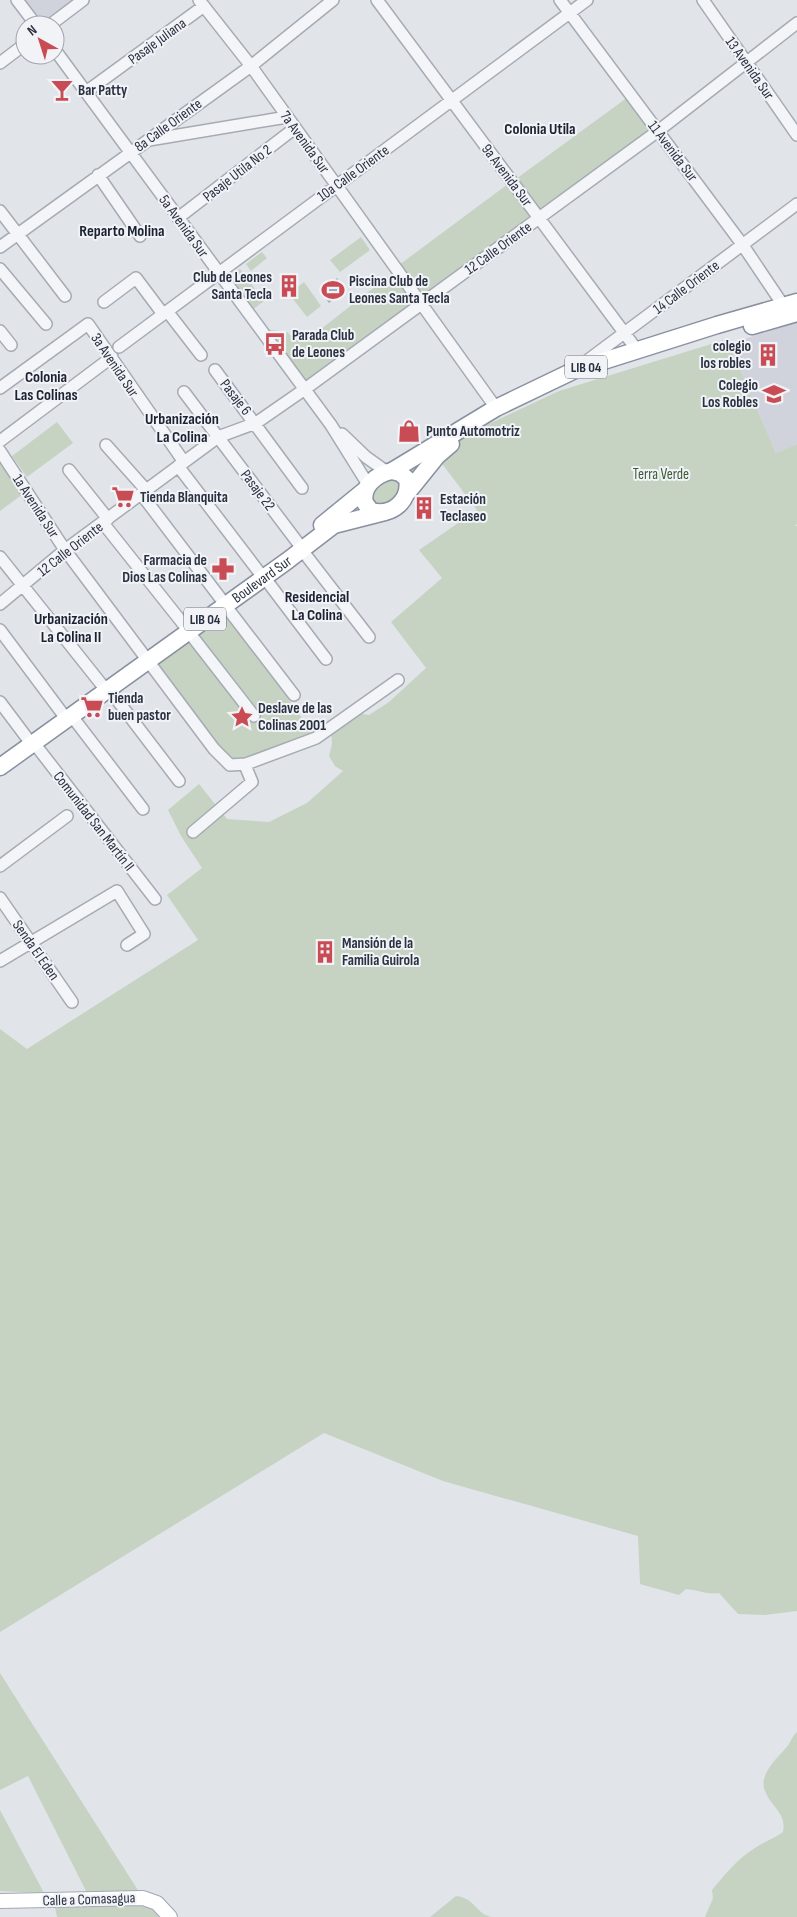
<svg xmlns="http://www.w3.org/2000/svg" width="797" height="1917" font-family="'Sofia Sans Condensed',sans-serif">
  <rect width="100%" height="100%" fill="#e1e4e9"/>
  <path fill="#d0d3db" d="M22,0H79L46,25H40Z
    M797,322V444L776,453L729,344Z"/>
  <path fill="#c6d3c3" d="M628,97L652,131L540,212L516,179Z
    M508,184L533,218L422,298L399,265Z
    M361,237L370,250L340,272L330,260Z
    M262,252L267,258L251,271L246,264Z
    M240,269L264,301L250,312L226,279Z
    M395,271L417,302L306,386L263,329L287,332L296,340H307Z
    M304,282L321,306L307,317L289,294Z
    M724,340L729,344L776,453L797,444V524L795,526H797V1611L765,1615L738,1614L719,1593C708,1595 698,1590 686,1589L679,1595L640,1584L638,1536L443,1481L324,1433L0,1632V1029L27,1049L198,940L167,895L202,868L181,836L168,810L199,784L227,819L269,822L307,803L343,771L335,766L329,756L332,744L331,730L357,713L369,715L389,702L426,668L391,622L442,578L419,550L477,510L434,453L414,477L408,469L446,444L559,391Z
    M57,422L73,443L27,477L12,456Z
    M0,462L23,494L0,511Z
    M386,477L403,482L395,499L381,506L371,501L372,490Z
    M228,614L316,738L248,763L223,760L153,667Z
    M0,1673L141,1895L87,1893L28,1776L0,1790Z
    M797,1732V1917H705L713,1898L712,1890C725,1874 739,1857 758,1846C766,1841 775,1838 783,1832C787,1813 771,1807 765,1791C758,1775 777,1758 786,1748C791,1743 791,1737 797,1732Z
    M0,1810L44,1893L0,1891Z
    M456,1896C475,1898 477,1915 492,1917H430Z
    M53,1898L152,1901L161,1917H57Z"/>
  <path fill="#9eafc8" d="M337,278L346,289L329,303L320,291Z"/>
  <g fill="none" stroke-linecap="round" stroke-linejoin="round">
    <defs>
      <path id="minor" d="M17,0L36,25
        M199,0L251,66L496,408
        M377,0L637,350
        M560,0L742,244L783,305
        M703,0L797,135
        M50,25L83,0
        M55,50L331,425L369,486
        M0,63L25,44
        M86,92L204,6
        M149,140L287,117
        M98,175L140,236
        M0,211L65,296
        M178,218L295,128
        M0,247L251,66L333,0
        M0,269L46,324
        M104,302L136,278L163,314
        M167,311L201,355
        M0,331L11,345
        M119,347L587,0
        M584,363L797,204
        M215,370L302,488
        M0,388L88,324L184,462
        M184,392L298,543
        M342,434L366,457L387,472
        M0,441L112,357
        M106,445L147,491
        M0,451L65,550L214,749L230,765L246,764L316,738L398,680
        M178,466L259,572
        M69,470L108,519
        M142,495L221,599
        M103,523L184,625
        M302,550L369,637
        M0,557L102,685
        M264,577L326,659
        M0,604L65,550L218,437L256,423L305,389L658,131L797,23
        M225,605L294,695
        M0,630L62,713
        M188,631L254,716
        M108,688L179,781
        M0,702L27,738
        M71,715L143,809
        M34,743L155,899
        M193,832L252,782L245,765
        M0,866L67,816
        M0,898L72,1002
        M0,961L117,891L144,934L127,945"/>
      <path id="major" d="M0,1901L143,1898L157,1903L170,1917"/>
      <g id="highway">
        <path d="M752,326L797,313"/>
        <path d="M392,471L496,408L575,370L717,325L797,302"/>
        <path d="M392,471L400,473L407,479C411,500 392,517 371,511L365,503C361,487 376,474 392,471Z"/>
        <path d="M408,492L437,456L451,444"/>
        <path d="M322,525L365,490"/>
        <path id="s1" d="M0,767L287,561L334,525L385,512"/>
      </g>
    </defs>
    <use href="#minor" stroke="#a6abb3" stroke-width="14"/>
    <use href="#major" stroke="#a1a8b5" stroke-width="16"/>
    <use href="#highway" stroke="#8990a0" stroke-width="19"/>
    <use href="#minor" stroke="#f4f5f8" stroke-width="11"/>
    <use href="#major" stroke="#fff" stroke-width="14"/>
    <use href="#highway" stroke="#fff" stroke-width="16"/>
  </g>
  <defs>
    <symbol id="bar-bare" viewBox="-9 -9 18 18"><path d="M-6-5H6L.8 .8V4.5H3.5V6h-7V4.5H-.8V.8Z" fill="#c94c55" stroke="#f1f3f7" stroke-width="2.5" paint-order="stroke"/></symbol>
    <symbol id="building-bare" viewBox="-9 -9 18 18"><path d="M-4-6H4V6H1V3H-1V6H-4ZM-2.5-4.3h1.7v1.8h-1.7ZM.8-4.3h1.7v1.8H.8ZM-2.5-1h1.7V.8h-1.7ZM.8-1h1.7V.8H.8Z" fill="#c94c55" stroke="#f1f3f7" stroke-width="2.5" paint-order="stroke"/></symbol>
    <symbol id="stadium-bare" viewBox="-9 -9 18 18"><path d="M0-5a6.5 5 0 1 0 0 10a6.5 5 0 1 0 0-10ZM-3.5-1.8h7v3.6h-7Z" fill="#c94c55" stroke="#f1f3f7" stroke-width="2.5" paint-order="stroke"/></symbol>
    <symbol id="bus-bare" viewBox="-9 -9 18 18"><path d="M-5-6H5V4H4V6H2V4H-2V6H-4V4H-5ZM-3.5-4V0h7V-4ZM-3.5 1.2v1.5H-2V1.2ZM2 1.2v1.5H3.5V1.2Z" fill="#c94c55" stroke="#f1f3f7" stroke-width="2.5" paint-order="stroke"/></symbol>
    <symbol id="school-bare" viewBox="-9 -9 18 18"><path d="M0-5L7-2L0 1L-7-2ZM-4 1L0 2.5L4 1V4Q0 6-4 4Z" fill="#c94c55" stroke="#f1f3f7" stroke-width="2.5" paint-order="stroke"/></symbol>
    <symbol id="shop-bare" viewBox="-9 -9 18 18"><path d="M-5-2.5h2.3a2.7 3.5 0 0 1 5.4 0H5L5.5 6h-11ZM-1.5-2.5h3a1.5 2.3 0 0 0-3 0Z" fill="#c94c55" stroke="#f1f3f7" stroke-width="2.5" paint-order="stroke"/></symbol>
    <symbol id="supermarket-bare" viewBox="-9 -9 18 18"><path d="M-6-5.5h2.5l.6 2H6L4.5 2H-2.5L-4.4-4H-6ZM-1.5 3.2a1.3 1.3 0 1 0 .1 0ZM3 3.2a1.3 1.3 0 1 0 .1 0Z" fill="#c94c55" stroke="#f1f3f7" stroke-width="2.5" paint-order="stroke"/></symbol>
    <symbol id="pharmacy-bare" viewBox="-9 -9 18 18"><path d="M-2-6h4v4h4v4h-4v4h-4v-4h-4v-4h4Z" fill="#c94c55" stroke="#f1f3f7" stroke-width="2.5" paint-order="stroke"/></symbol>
    <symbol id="sight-bare" viewBox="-9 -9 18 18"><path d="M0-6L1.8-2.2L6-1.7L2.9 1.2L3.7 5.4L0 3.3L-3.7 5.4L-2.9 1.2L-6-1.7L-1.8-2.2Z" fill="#c94c55" stroke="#f1f3f7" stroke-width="2.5" paint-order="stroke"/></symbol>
  </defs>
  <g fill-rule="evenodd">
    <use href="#bar-bare" x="46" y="74" width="32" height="32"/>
    <use href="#building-bare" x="273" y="270" width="32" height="32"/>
    <use href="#stadium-bare" x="317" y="274" width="32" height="32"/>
    <use href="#bus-bare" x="259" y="328" width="32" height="32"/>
    <use href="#building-bare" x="752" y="339" width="32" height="32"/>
    <use href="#school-bare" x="758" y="378" width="32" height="32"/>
    <use href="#shop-bare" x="393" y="415" width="32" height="32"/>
    <use href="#supermarket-bare" x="107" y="481" width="32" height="32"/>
    <use href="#building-bare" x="408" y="492" width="32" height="32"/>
    <use href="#pharmacy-bare" x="207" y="553" width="32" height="32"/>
    <use href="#supermarket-bare" x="76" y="691" width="32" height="32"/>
    <use href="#sight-bare" x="226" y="701" width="32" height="32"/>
    <use href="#building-bare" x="309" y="936" width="32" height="32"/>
  </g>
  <g text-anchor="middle" stroke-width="4" stroke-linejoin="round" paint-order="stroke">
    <g fill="#f1f3f7" stroke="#666b78" stroke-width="1">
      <rect x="565" y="355.5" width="42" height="23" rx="4"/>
      <rect x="184" y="607.5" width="42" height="23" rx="4"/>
    </g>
    <g font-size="14" font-weight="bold" fill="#2a3141">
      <text x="586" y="372">LIB 04</text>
      <text x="205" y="624">LIB 04</text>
    </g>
    <g font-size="15" fill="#2a3141" stroke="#f1f3f7">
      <text transform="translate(157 41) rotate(-36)" y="5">Pasaje Juliana</text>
      <text transform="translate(750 68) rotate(55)" y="5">13 Avenida Sur</text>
      <text transform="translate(168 125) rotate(-36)" y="5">8a Calle Oriente</text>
      <text transform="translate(305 142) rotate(54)" y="5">7a Avenida Sur</text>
      <text transform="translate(673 151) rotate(53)" y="5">11 Avenida Sur</text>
      <text transform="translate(237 173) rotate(-38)" y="5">Pasaje Utila No 2</text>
      <text transform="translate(353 173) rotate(-36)" y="5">10a Calle Oriente</text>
      <text transform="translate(507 175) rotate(53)" y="5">9a Avenida Sur</text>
      <text transform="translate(184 226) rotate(54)" y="5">5a Avenida Sur</text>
      <text transform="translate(498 248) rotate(-36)" y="5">12 Calle Oriente</text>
      <text transform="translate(686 287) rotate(-37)" y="5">14 Calle Oriente</text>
      <text transform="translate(115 365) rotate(56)" y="5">3a Avenida Sur</text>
      <text transform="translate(236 397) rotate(52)" y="5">Pasaje 6</text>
      <text transform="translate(258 490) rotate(53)" y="5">Pasaje 22</text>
      <text transform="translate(36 506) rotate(57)" y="5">1a Avenida Sur</text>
      <text transform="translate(70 549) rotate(-38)" y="5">12 Calle Oriente</text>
      <text dy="5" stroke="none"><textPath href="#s1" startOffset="322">Boulevard Sur</textPath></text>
      <text transform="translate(94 821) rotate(52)" y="5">Comunidad San Martín II</text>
      <text transform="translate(36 950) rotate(55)" y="5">Senda El Eden</text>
      <text transform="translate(89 1899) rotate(-2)" y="5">Calle a Comasagua</text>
    </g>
    <g font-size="15" font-weight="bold" fill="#2a3141" stroke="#f1f3f7" text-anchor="start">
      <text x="78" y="95">Bar Patty</text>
      <text x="272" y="282" text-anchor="end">Club de Leones<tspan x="272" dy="17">Santa Tecla</tspan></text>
      <text x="349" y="286">Piscina Club de<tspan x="349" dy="17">Leones Santa Tecla</tspan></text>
      <text x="292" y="340">Parada Club<tspan x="292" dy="17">de Leones</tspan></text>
      <text x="751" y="351" text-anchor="end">colegio<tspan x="751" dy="17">los robles</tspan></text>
      <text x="758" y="390" text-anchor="end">Colegio<tspan x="758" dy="17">Los Robles</tspan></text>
      <text x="426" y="436">Punto Automotriz</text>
      <text x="140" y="502">Tienda Blanquita</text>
      <text x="440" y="504">Estación<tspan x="440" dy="17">Teclaseo</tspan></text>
      <text x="207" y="565" text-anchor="end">Farmacia de<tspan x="207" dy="17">Dios Las Colinas</tspan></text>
      <text x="108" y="703">Tienda<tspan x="108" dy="17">buen pastor</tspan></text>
      <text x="258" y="713">Deslave de las<tspan x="258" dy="17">Colinas 2001</tspan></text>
      <text x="342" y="948">Mansión de la<tspan x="342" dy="17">Familia Guirola</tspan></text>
    </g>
    <g font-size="15" fill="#3c5c38" stroke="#f1f3f7">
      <text x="661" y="479">Terra Verde</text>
    </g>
    <g font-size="16" font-weight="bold" fill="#1c2232" stroke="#f1f3f7">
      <text x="540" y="134">Colonia Utila</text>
      <text x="122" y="236">Reparto Molina</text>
      <text x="46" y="382">Colonia<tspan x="46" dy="18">Las Colinas</tspan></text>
      <text x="182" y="424">Urbanización<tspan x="182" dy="18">La Colina</tspan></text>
      <text x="317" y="602">Residencial<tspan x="317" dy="18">La Colina</tspan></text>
      <text x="71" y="624">Urbanización<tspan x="71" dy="18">La Colina II</tspan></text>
    </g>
  </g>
  <g transform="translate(40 40) rotate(321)"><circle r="24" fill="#f1f3f7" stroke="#a1a5ae"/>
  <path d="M0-4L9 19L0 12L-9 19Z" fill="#c94c55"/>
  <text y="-8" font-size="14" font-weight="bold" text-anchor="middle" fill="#2a3141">N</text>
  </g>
</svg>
